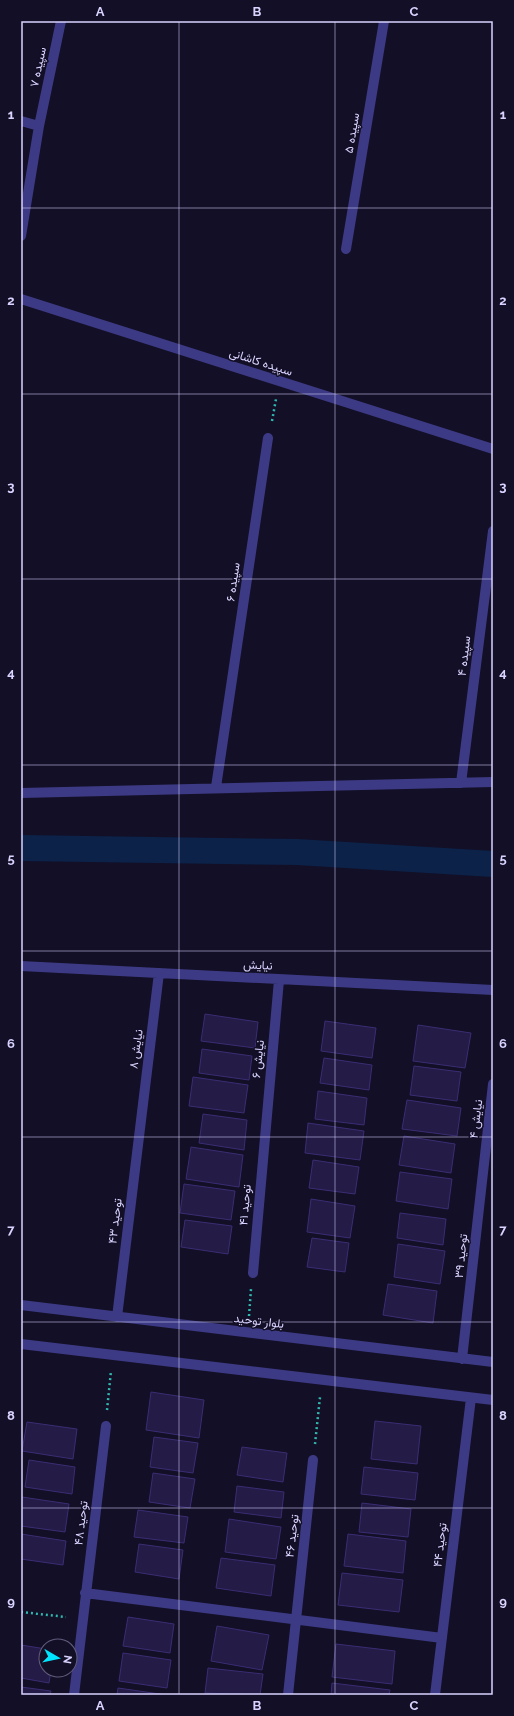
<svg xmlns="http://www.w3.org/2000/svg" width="514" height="1716" font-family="Raleway,Vazirmatn,sans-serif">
  <rect width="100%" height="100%" fill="#130f26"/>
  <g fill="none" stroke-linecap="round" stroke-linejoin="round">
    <path stroke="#0c2248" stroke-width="26" d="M21,848L297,852L493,864"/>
  </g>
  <path fill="#241b47" stroke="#3b2d73" d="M205,1014L258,1022L255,1048L201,1041Z
    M325,1021L376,1028L372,1058L321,1051Z
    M418,1025L471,1033L465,1068L413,1061Z
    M202,1049L252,1056L249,1080L199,1073Z
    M324,1058L372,1065L369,1090L320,1083Z
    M414,1066L461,1072L457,1101L410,1095Z
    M193,1077L248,1085L244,1113L189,1106Z
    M318,1091L367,1098L364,1125L315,1119Z
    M407,1100L461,1108L457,1136L402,1129Z
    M203,1114L247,1120L244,1150L199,1143Z
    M308,1123L364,1131L360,1160L305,1153Z
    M404,1136L455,1144L451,1173L399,1165Z
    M191,1147L243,1155L239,1187L186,1179Z
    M313,1160L359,1167L355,1194L309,1188Z
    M400,1172L452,1179L448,1209L396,1201Z
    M184,1184L235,1191L231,1220L180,1213Z
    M311,1199L355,1206L350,1238L307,1232Z
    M400,1213L446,1219L443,1245L397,1238Z
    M185,1220L232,1226L228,1254L181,1247Z
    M312,1238L349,1243L345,1272L307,1267Z
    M398,1244L445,1251L440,1284L394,1277Z
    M388,1284L437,1291L433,1323L383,1315Z
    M151,1392L204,1400L199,1438L146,1430Z
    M375,1421L421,1426L417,1464L371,1459Z
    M27,1422L77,1429L73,1459L22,1451Z
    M154,1437L198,1443L193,1473L150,1467Z
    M242,1447L287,1453L283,1482L237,1475Z
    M29,1460L75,1467L72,1494L25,1487Z
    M364,1467L418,1473L415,1500L361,1494Z
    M153,1473L195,1479L190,1508L149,1502Z
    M237,1486L284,1492L281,1518L234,1512Z
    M22,1497L69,1504L65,1532L21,1526Z
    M362,1503L411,1509L408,1537L359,1532Z
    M138,1510L188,1517L184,1543L134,1537Z
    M229,1519L281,1527L276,1559L225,1552Z
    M21,1534L66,1541L63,1565L21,1559Z
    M348,1534L406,1541L403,1573L344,1566Z
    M139,1544L183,1550L179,1579L135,1572Z
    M221,1558L275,1565L271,1596L216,1588Z
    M342,1573L403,1580L399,1612L338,1605Z
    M128,1617L174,1624L170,1653L123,1646Z
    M217,1626L269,1635L262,1670L211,1661Z
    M336,1644L395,1651L392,1684L332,1677Z
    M21,1645L46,1649V1670H51L49,1683L21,1678Z
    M123,1653L171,1660L167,1688L119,1681Z
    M208,1668L263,1674L260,1695L205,1693Z
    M332,1683L390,1690L389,1695H331Z
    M21,1687L51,1691L50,1695H21Z
    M118,1688L167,1695H117Z"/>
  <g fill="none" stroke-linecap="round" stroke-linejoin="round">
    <path stroke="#2fb8b0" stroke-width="2.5" stroke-dasharray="2 3" stroke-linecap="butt" d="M272,421L276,399
      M249,1316L251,1289
      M107,1410L111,1371
      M315,1444L320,1397
      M21,1612L66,1617"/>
    <path stroke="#3d3a85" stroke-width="10" d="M21,121L39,126
      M21,236L39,126L61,21
      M346,249L384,21
      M21,299L493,449
      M461,783L493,531
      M216,787L268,438
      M21,793L493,782
      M21,966L493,990
      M253,1273L279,980
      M21,1305L493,1362
      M117,1317L159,973
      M21,1344L493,1400
      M462,1359L493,1084
      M85,1593L442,1638
      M74,1695L106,1426
      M288,1695L313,1460
      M435,1695L471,1398"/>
  </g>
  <path fill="none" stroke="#d9d4ff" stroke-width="1" stroke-opacity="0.55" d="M179,21V1695M335,21V1695M21,208H493M21,394H493M21,579H493M21,765H493M21,951H493M21,1137H493M21,1322H493M21,1508H493"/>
  <g text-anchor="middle" stroke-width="3" stroke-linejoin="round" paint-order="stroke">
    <g font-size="12" fill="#d9d4ff" stroke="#130f26">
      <text transform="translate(38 67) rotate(-78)" y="4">سپیده ۷</text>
      <text transform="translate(352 133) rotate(-80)" y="4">سپیده ۵</text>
      <text transform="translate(261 362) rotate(18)" y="4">سپیده کاشانی</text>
      <text transform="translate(233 582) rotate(-82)" y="4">سپیده ۶</text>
      <text transform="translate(464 656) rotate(-83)" y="4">سپیده ۴</text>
      <text transform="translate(258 965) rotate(3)" y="4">نیایش</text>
      <text transform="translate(136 1049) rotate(-82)" y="4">نیایش ۸</text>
      <text transform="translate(258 1059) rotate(-84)" y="4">نیایش ۶</text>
      <text transform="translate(476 1119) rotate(-83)" y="4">نیایش ۴</text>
      <text transform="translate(245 1205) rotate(-85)" y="4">توحید ۴۱</text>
      <text transform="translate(115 1221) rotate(-83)" y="4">توحید ۴۳</text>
      <text transform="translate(461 1256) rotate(-84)" y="4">توحید ۳۹</text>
      <text transform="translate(259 1321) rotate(7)" y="4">بلوار توحید</text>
      <text transform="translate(81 1523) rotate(-83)" y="4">توحید ۴۸</text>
      <text transform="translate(292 1536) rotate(-83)" y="4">توحید ۴۶</text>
      <text transform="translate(440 1545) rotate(-83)" y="4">توحید ۴۴</text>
    </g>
  </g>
  <rect width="514" height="1716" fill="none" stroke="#130f26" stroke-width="44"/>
  <g transform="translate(58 1658) rotate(99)"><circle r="19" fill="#130f26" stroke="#625e7d"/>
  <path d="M0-3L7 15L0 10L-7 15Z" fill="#00e5ff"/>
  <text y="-6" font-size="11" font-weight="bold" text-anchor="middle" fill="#d9d4ff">N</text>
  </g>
  <rect x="22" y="22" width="470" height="1672" fill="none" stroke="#d9d4ff" stroke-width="1.5"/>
  <g font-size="13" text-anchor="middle" font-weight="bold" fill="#d9d4ff">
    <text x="100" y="16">A</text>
    <text x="257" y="16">B</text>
    <text x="414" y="16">C</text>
    <text x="11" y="119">1</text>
    <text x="503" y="119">1</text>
    <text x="11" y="305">2</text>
    <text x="503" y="305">2</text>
    <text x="11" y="491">3</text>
    <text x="503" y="491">3</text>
    <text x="11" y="677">4</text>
    <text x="503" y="677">4</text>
    <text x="11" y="863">5</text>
    <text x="503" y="863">5</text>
    <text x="11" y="1048">6</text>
    <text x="503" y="1048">6</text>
    <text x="11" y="1234">7</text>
    <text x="503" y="1234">7</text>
    <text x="11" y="1420">8</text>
    <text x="503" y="1420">8</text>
    <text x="11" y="1606">9</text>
    <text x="503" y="1606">9</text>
    <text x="100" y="1710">A</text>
    <text x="257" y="1710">B</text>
    <text x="414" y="1710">C</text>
  </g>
</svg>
